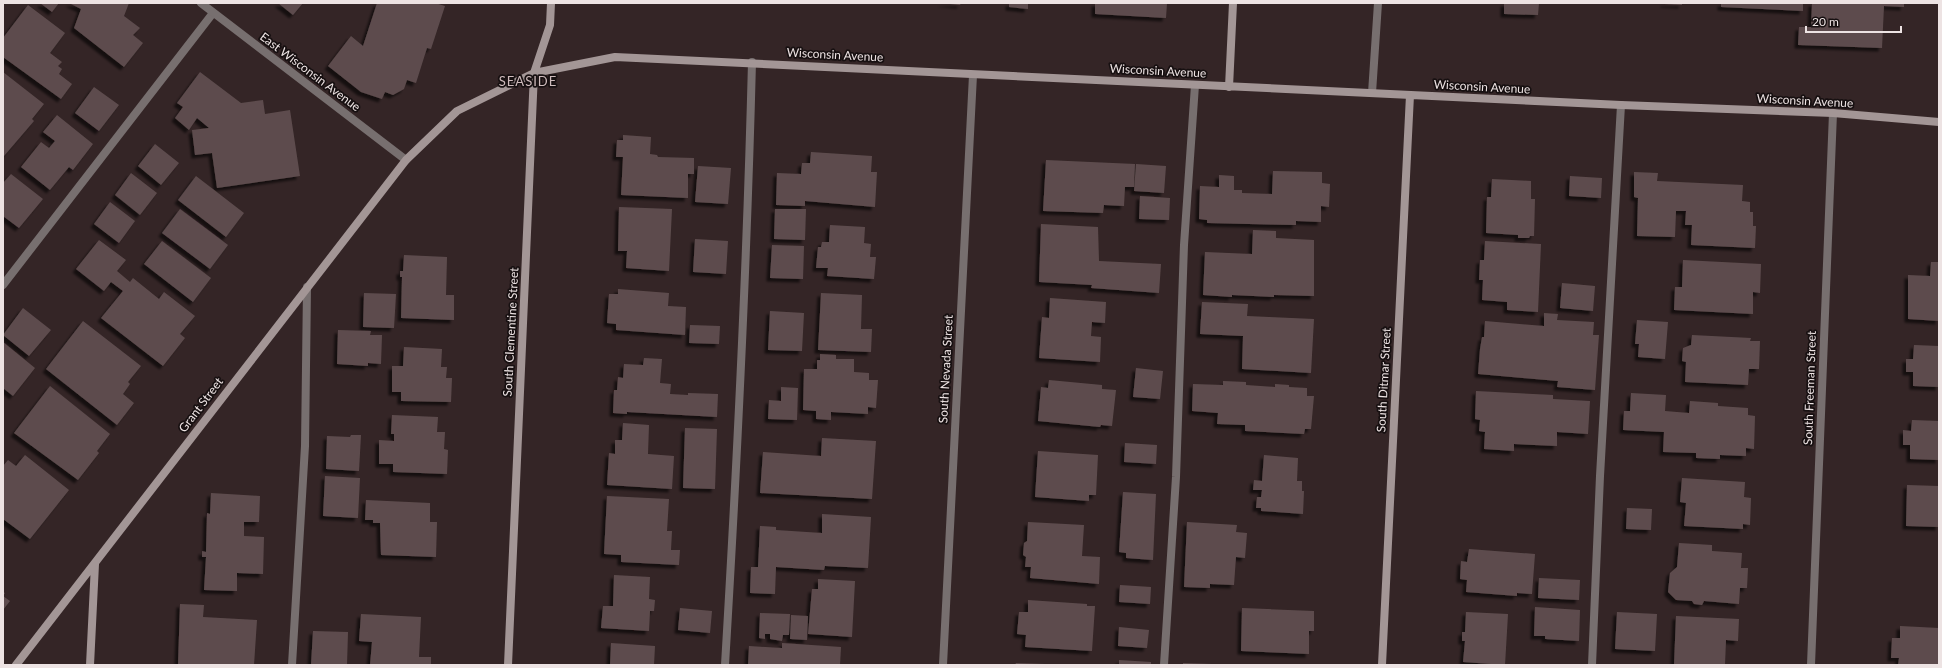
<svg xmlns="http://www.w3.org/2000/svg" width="1942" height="668" font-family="Lato,sans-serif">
  <defs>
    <filter id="shadow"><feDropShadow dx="-3.5" dy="3.5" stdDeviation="1" flood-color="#0009"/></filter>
  </defs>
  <rect width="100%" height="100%" fill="#342526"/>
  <path fill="#5d4c4d" filter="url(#shadow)" d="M40,3H59L52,12Z
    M69,3H129L124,16L140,28L133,35L143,43L124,67L74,28L81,9Z
    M278,3H303L293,15Z
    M377,3H435L445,6L431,49L427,48L416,83L407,80L404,89L393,95L385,92L382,99L361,92L328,66L351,36L363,46Z
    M940,3H961L960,5Z
    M1009,3H1028V9L1009,7Z
    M1095,3H1167L1166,18L1095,14Z
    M1504,3H1539L1538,15L1504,14Z
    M1664,3H1682V5L1664,4Z
    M1721,3H1803V11L1721,7Z
    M1812,3H1904V7L1884,6L1882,48L1798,45L1799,27H1811Z
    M28,5L65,33L50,53L62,62L58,66L62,69L59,74L72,84L61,99L3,57V38Z
    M3,72L44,104L32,119L34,121L4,156L3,154Z
    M200,72L241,103L263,100L265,114L290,110L300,176L217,188L212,153L195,155L192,130L209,128L197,118L189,130L175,118L183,107L177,103Z
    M94,87L119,105L99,131L75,113Z
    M57,115L93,144L73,170L69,167L50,190L21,167L41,142L49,148L55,141L43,132Z
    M623,135L651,137L650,154L657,155L658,157L694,158V174H688V198L621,195L623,157H616L617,140H623Z
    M155,144L179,163L161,185L138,166Z
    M811,152L872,156L871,172H877L875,207L805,201V206L776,205L777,173L801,174L802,163H810Z
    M1046,160L1135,164L1134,187H1125L1124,206L1104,205L1103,213L1043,211Z
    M1136,164L1166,166L1164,193L1134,191Z
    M698,166L731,168L728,204L695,202Z
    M1273,171L1322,172V183L1330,184L1329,207L1321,206V222L1296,221V225L1207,223V220L1199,219L1200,186L1219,187V175L1234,176V190H1242V193L1272,194Z
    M1634,172L1658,173L1657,181L1743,185L1742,201L1750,202V212H1753V226H1756L1755,248L1691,245L1692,225H1685L1686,211H1676L1675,237L1637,236L1638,198L1634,197Z
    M131,173L157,193L140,215L115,195Z
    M11,174L43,199L19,228L3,216V183Z
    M196,176L244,213L226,237L178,200Z
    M1570,176L1602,178L1601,198L1569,196Z
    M1492,179L1531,181V199H1535L1534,236H1530L1529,238H1518V235L1486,233L1487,197H1491Z
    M1140,196L1170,198L1169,220L1139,219Z
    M110,202L135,221L119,243L94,224Z
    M619,207L672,209L669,271L626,268L627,251H618Z
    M180,209L228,245L210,269L162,233Z
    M775,209H806L805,240L774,239Z
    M1041,224L1098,227L1099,261L1161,264L1159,293L1091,288L1092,285L1039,282Z
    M830,225L865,227L864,243L871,244L870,257H876L874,279L827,276L828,268H816L818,247H821L822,242H829Z
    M1253,230L1276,231V238L1314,240V296L1274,295V297L1232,295V297L1203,295L1205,252L1252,254Z
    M695,239L728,241L726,274L693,272Z
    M99,240L126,260L117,271L130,282L133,278L159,299L164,292L195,316L180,334L185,338L163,366L101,318L123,291L111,282L104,291L76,269Z
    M162,241L211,278L193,302L144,264Z
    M1485,241L1541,244L1538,312L1507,310V302L1482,300L1483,280H1479L1480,260H1484Z
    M772,245L804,246L803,279L770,278Z
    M404,255L447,257L446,295H454V320L401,318L402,277H400V271H403Z
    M1683,260L1761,264L1760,293L1753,292V314L1674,310L1675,287H1682Z
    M1931,262H1939V321L1908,319V275L1930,276Z
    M1562,283L1595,286L1593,311L1560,308Z
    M618,289L669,293L668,306L686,307L685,335L616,330V324L607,323L609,294H618Z
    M364,293L396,294L394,328L363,327Z
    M821,293L862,295L861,329H872L871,352L818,350Z
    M1050,298L1106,302L1105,323L1092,322L1091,336L1101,337L1100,362L1039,358L1042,317L1049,318Z
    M1202,302L1248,304L1247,316L1314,319L1311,373L1242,369L1243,336L1200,334Z
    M23,308L51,330L29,356L3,335Z
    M770,311L804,313L802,351L768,350Z
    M1544,313L1558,314L1557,320L1594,322L1593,335H1599L1595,390L1557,387L1558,381L1478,374L1480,349L1482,337H1484L1485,321L1544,326Z
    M1637,320L1668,322L1665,359L1638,357L1639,344H1635Z
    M83,321L141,366L128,382L130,384L123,394L134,403L117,425L46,369Z
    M690,325L720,326L719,344L689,343Z
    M338,330L371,331L370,335H382L381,364L368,363V366L337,364Z
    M1692,335L1751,338L1750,341H1760L1759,369H1749L1748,385L1685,382L1686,362L1682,361L1683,348L1691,345Z
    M3,342L35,368L13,396L3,388Z
    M1914,345L1939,346V387L1913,386V372H1906V359H1913Z
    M404,347L442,349L441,367H447L446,378H452L451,402L401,401V392H392V366H403Z
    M820,354L836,355V359H854V372L869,373V380H878L876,408L868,407V414L831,412V420L816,419V411L803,410L804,369H817V360H820Z
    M644,358L662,359L660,383L671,384L670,394L688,395V393L718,394L717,417L627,412V414L613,413L614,390H617L618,377L623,378L624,364L643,365Z
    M1136,368L1163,371L1160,399L1133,397Z
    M1049,380L1102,385V389L1116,390L1112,426L1101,425L1100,427L1038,421L1041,387L1048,388Z
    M1223,381L1246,382V385L1275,387V384L1289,385V387L1307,388V396H1314L1311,429H1305L1304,434L1245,431V425L1217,424L1218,413L1192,411L1193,384L1223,385Z
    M50,386L110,434L97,451L99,453L78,480L14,433Z
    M781,387L798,388L797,420L768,419L769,400L781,401Z
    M1476,391L1553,395V399L1590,401L1588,434L1557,432V446L1514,444V451L1484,449L1485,432L1479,431L1480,420L1475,419Z
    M1631,393L1666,395L1665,411L1689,413L1690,401L1718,403V406L1748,408V415L1755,416L1754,449L1746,448V456L1720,455V459L1696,458V453L1663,452L1664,432L1623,430L1624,411H1630Z
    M392,415L438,417L437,432H445L444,449L448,450L447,474L393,472V464H379V440L394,441V434H391Z
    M1912,420L1939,421V460L1910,459V445H1903V430L1911,431Z
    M623,423L649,425L648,454L674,456L672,489L607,485L609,453L615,454V440H622Z
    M685,428L717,429L715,489L683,488Z
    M351,435H361L359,471L326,469L327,436L350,437Z
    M822,438L876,441L872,499L760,493L763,452L821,456Z
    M1125,443L1157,445L1156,464L1124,462Z
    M1038,451L1098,455L1096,495H1089V501L1035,497Z
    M25,455L69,490L30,539L3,519V466L8,460L16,466Z
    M1264,455L1298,458L1297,481H1302V491H1304L1303,514L1261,511V508H1256L1257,497H1261L1262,490H1253L1254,480L1262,481Z
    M325,476L360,478L358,518L323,516Z
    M1682,478L1745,482L1744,497L1751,498L1750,525L1743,524V529L1684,526L1686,503L1680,502Z
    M1907,485L1939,486V527L1906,526Z
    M1123,492L1156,494L1153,560L1126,558V553L1119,552Z
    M211,493L260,496L259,522H244V536L264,537L263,574L237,573V591L204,590L206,557H202V551L206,552L207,513L210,514Z
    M607,496L669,499L667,531H672L671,550H680L679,565L621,562V555L604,554Z
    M366,500L430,503V522H437L436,557L381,555L380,523H373V520H365Z
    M1627,508L1652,509L1651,530L1626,529Z
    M822,514L871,517L868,568L825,566L824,570L776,567L775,594L750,593L751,567H758L760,526L776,527V530L822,533Z
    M1028,522L1084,525L1082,556L1100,557L1099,584L1030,578L1031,567H1025L1026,557L1023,555L1024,543L1027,541Z
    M1187,522L1237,525L1236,532L1247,533L1245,558L1236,557L1234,585L1210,584V588L1184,587Z
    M1679,543L1712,545V551L1742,553L1741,568H1748L1747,588H1740L1739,604L1704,601L1702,605L1694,604L1692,601L1676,600L1668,592L1670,573L1677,567Z
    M1469,549L1535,554L1532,594L1517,593V596L1466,592L1467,580L1460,579L1461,561L1467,562Z
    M614,575L650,577L649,599L655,600L654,611H650L649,631L601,628L603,606H613Z
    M1539,578L1580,580L1579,600L1538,598Z
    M818,579L855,581L852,637L808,634L812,589H818Z
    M1120,585L1151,587L1150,604L1119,602Z
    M3,592L5,593L3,596L10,601L3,610Z
    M1028,600L1087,604V606H1095L1092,651L1025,647L1026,635L1017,634L1019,612H1028Z
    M180,604L204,605L203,617L257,620L254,665H178Z
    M1535,607L1580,610L1579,641L1545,639V636H1534Z
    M680,608L712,611L710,633L678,630Z
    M1242,608L1314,611V631H1309V654L1241,651Z
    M1466,612L1508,614L1505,665L1463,662L1465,641H1462V632H1465Z
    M1617,612L1657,614L1655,651L1615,649Z
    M760,613L790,614L789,635H783L782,641L770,639V634H765V639L759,638Z
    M361,614L421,617L419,657H431V665H370L372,642L359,641Z
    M791,615L808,616L807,640L790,639Z
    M1676,616L1739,619L1738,641L1726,640L1725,665H1674Z
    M1900,626L1939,628V665H1898L1899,658H1891L1892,638H1900Z
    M1119,627L1149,630L1147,648L1118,646Z
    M313,631L348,632L347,665H311Z
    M611,643L655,646L654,665H610Z
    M782,643L841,647L840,665H748L749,646L782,648Z
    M1119,660L1151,662V665H1119Z
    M1016,663L1045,664V665H1015Z
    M1183,663L1212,664L1211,665H1183Z"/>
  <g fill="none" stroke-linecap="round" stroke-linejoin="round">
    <path stroke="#776f6f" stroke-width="8" d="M1372,93L1378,3
      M3,285L213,13
      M292,665L305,446L307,287
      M725,665C737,464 747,263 752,62
      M1164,665L1176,477L1184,245L1195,85
      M1592,665L1600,476L1621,105"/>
    <path stroke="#776f6f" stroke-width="8" d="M201,3L406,160
      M943,665L973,75
      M1811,665L1833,113"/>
    <path stroke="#a39696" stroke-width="8" d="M1229,87L1233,3
      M16,665L406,160L457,111L534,73L615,57L1621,105L1833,113L1939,122
      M90,665L95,564
      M508,665L534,73L550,25L551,3
      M1382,665L1410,95"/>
  </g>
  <g text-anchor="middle" stroke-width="3.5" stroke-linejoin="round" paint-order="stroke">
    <g font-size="12" fill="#ede3e3" stroke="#171011">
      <text transform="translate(835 55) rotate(3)" y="4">Wisconsin Avenue</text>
      <text transform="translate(1158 71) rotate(3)" y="4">Wisconsin Avenue</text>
      <text transform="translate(310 72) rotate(37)" y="4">East Wisconsin Avenue</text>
      <text transform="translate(1482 87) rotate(3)" y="4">Wisconsin Avenue</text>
      <text transform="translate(1805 101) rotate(3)" y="4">Wisconsin Avenue</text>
      <text transform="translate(511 332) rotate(-87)" y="4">South Clementine Street</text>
      <text transform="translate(946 369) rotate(-87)" y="4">South Nevada Street</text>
      <text transform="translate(1384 380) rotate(-87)" y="4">South Ditmar Street</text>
      <text transform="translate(1810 388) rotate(-88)" y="4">South Freeman Street</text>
      <text transform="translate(201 405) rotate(-53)" y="4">Grant Street</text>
    </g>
    <g font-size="13" letter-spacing="1" fill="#cfbbbc" stroke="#171011">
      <text x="528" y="86">SEASIDE</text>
    </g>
  </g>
  <rect width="1942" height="668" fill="none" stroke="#ede3e3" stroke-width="8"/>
  <path d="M1806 26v6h95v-6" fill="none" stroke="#ede3e3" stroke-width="2"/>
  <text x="1812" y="26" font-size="12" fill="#ede3e3" stroke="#171011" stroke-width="3" paint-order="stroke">20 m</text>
</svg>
